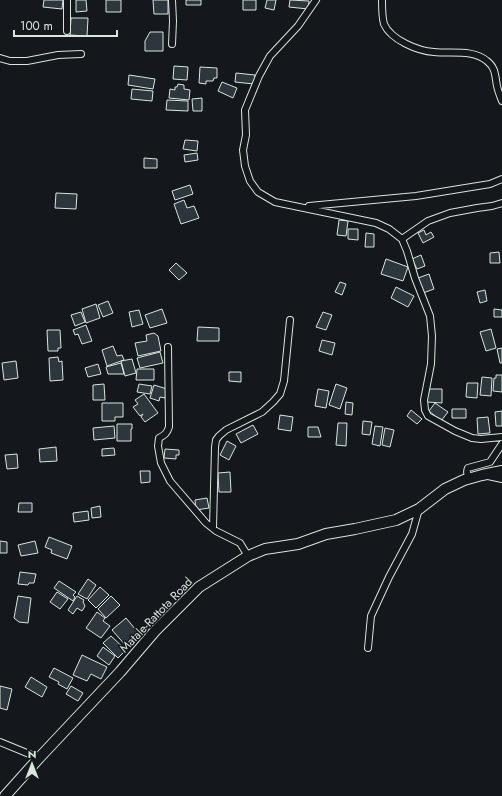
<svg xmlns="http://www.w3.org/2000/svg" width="502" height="796" font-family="Jost,sans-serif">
  <rect width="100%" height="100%" fill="#14181c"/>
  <path fill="#2c363c" stroke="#d8e6dc" d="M44,0H63L62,9L43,7Z
    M76,0H86L87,11L76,12Z
    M106,0H121V12H106Z
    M153,0H168V14H154Z
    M186,0H201V5H186Z
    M243,0H256V10H243Z
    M267,0H276L274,10L265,8Z
    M290,0L309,1L308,9L289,7Z
    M71,18H88L87,36L70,35Z
    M150,32H163V51H145V41Z
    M174,66L188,67L187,80L173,79Z
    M200,67L217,68V78H214L213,81H206V84L199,83Z
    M236,73L255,75L254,84L235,82Z
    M129,75L155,79L153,89L128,85Z
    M222,82L237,88L233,98L218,91Z
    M178,84L184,85V89L190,90L189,100L169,98L170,89L175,90V87H177Z
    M132,89L153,91L152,101L131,99Z
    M202,98V111H193L192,99Z
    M167,100L188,101V111L166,110Z
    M185,140L198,141L197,151L183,149Z
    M197,153L198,160L185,162L184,155Z
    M144,158L157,159V168H144Z
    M190,185L193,194L175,200L172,191Z
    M56,193L77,194L76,209L55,208Z
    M184,200L187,208L194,206L199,218L181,224L174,204Z
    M339,220L348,221L346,236L337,235Z
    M348,229H358V240L348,239Z
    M424,230L426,235L431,232L434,237L423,243L418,233Z
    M366,233L374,234V247H365Z
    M499,252L500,263H490V253Z
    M421,255L425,266L417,269L412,259Z
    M386,259L408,267L403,281L381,274Z
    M176,263L187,273L179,280L169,270Z
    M429,274L434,289L423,293L418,278Z
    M340,282L346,284L342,295L335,292Z
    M396,287L414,296L408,307L391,298Z
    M485,290L487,301L480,303L477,292Z
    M108,301L113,313L103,317L98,305Z
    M96,304L100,318L86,323L82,309Z
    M162,309L167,323L150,328L145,315Z
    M494,309L502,310V317H494Z
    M139,310L143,324L132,327L129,312Z
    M81,312L85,322L75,326L71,315Z
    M323,312L332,315L326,330L316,327Z
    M86,325L92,341L82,344L78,334L75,335L73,330Z
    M198,327L219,328V341H197Z
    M491,329L496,348L486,351L480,332Z
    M47,330H60L61,348H58V351H48Z
    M154,333L158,336L161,351L138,356L135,343L147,341L146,335Z
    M322,340L335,343L332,355L319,351Z
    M113,346L117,356L122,355L124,360L107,366L102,350Z
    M502,348V363H500L497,349Z
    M160,352L163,363L140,368L137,358Z
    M58,357L59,362L62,361L63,380L50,381L49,358Z
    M132,359L136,373L125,376L121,361Z
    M16,361L18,378L4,380L2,363Z
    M121,363L124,374H108L106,367Z
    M98,364L101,374L88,377L85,368Z
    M137,369H154V380H136Z
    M229,372H241V382L229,381Z
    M496,375H502V392L493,391L494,378H496Z
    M482,377L492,378L491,396L480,395Z
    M467,383H478L477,398L466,397Z
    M104,384L105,400H93V385Z
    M139,384L152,386L150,394L137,392Z
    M336,384L347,388L340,409L329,405Z
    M154,385L167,389L165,398L160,397L159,401L150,398Z
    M318,389L329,391L326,408L315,406Z
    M428,389H442V403L427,402Z
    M144,394L158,413L145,422L141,417L143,414L140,416L133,407L138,404L135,400Z
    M346,402L353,403L352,415L345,414Z
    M102,403H123V417H115V421H102Z
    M435,403L448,412L441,421L429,411Z
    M452,409H466V418H452Z
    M411,410L422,419L417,424L407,416Z
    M502,411V426H496L495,412Z
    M280,415L293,417L291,431L278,429Z
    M488,417L490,433L478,434L477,418Z
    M363,421L372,422L370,435L362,434Z
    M338,423H347L346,446L336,445Z
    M117,424H132V429H131V441H117Z
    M253,425L258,434L241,443L236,434Z
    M114,426L115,438L94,440L93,428Z
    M375,426L383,427L380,446L372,444Z
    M308,427H318L321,437H308Z
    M385,428L394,430L390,447L382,445Z
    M227,441L236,446L229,460L220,455Z
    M56,447L57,461L40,462L39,449Z
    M114,448L115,455L102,456V449Z
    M165,449L179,450V455H176V459L164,458Z
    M17,454L18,468L7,469L5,455Z
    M140,471H150V482L141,483Z
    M230,472L231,492H219L218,473Z
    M207,498L209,508L196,510L195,500Z
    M19,503H32V512H18Z
    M100,506L101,517L92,518L91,508Z
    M88,511L89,520L74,522L73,513Z
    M49,537L72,546L67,559L51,553L52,550L45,547Z
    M0,541L7,542V553H0Z
    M35,541L38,553L21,556L18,545Z
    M20,572L36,574L34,583H29L28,585L18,584Z
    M88,579L96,585L87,599L78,594Z
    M59,581L76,592L73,595L75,597L73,601L54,588Z
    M100,587L109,595L96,608L88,600Z
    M57,592L68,599L60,609L50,602Z
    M18,596L31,598L28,623L19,622L14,618Z
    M77,596L84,600L83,602L85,606L82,611L77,608L73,614L68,610Z
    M111,596L120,605L106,618L98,609Z
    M97,612L105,618L103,621L110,626L101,638L86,628Z
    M126,618L141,636L127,647L112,630Z
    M111,636L126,650L118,658L103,643Z
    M103,647L115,656L109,665L97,656Z
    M82,655L107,667L101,679L91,674L87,681L73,675Z
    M54,668L73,678L67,689L58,684L59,682L49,677Z
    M31,677L47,687L42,697L25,687Z
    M0,686L12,689L7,710L0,708Z
    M71,686L83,693L78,701L66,694Z"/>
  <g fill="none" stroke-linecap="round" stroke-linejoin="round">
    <defs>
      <path id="street" d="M316,0L298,26L270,56L259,76L245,110L246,135L243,150L245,166L250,181L258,192L275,202L376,223L389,229L402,239L407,251L415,278L430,316L432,336L431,364L424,400L425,410L428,416L455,431L472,438L481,439L502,437
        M382,0C382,8 382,17 384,24C391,40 418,51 434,52C451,54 473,49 487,61C496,68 495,76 497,86C498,91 500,96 502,101
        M67,31V0
        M172,44L173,21L172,0
        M0,58L10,61H27L58,55L81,54
        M309,206L416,196L490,184L502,179
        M402,239L428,221L450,213L477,208L492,206L502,203
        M168,347L169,427C167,433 165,435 159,438L158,446L161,463L170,481L206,523L216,531L240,543L248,556
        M488,476L502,479
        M469,479C467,475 466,472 468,468L490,462L502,444
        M213,528L215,447L216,440L219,436L226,430L262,412L273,402L280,394L284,381L290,320
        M368,648L371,616L389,577L412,534L419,509
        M0,742L39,758"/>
      <path id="primary" d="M5,796L39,758L120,672L155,631L199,587L248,556L265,549L298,544L326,534L355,529L396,520L419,509L445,489L464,480L482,475L502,471"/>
    </defs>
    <use href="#street" stroke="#d8e6dc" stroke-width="8"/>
    <use href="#primary" stroke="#d8e6dc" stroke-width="12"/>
    <use href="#street" stroke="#14181c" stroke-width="6"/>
    <use href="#primary" stroke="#14181c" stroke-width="10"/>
  </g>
  <g text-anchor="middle" stroke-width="3" stroke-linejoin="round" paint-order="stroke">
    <g font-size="12" fill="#d8e6dc" stroke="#14181c">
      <text transform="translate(156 615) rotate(-46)" y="4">Matale-Rattota Road</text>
    </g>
  </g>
  <g transform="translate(32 764)" stroke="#14181c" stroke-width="3" paint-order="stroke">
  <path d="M0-3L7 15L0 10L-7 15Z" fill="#d8e6dc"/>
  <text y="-6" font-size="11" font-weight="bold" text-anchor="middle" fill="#d8e6dc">N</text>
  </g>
  <path d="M14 30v6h103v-6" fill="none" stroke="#d8e6dc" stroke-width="2"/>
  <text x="20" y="30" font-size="12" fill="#d8e6dc" stroke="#14181c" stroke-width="3" paint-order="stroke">100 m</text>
</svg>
